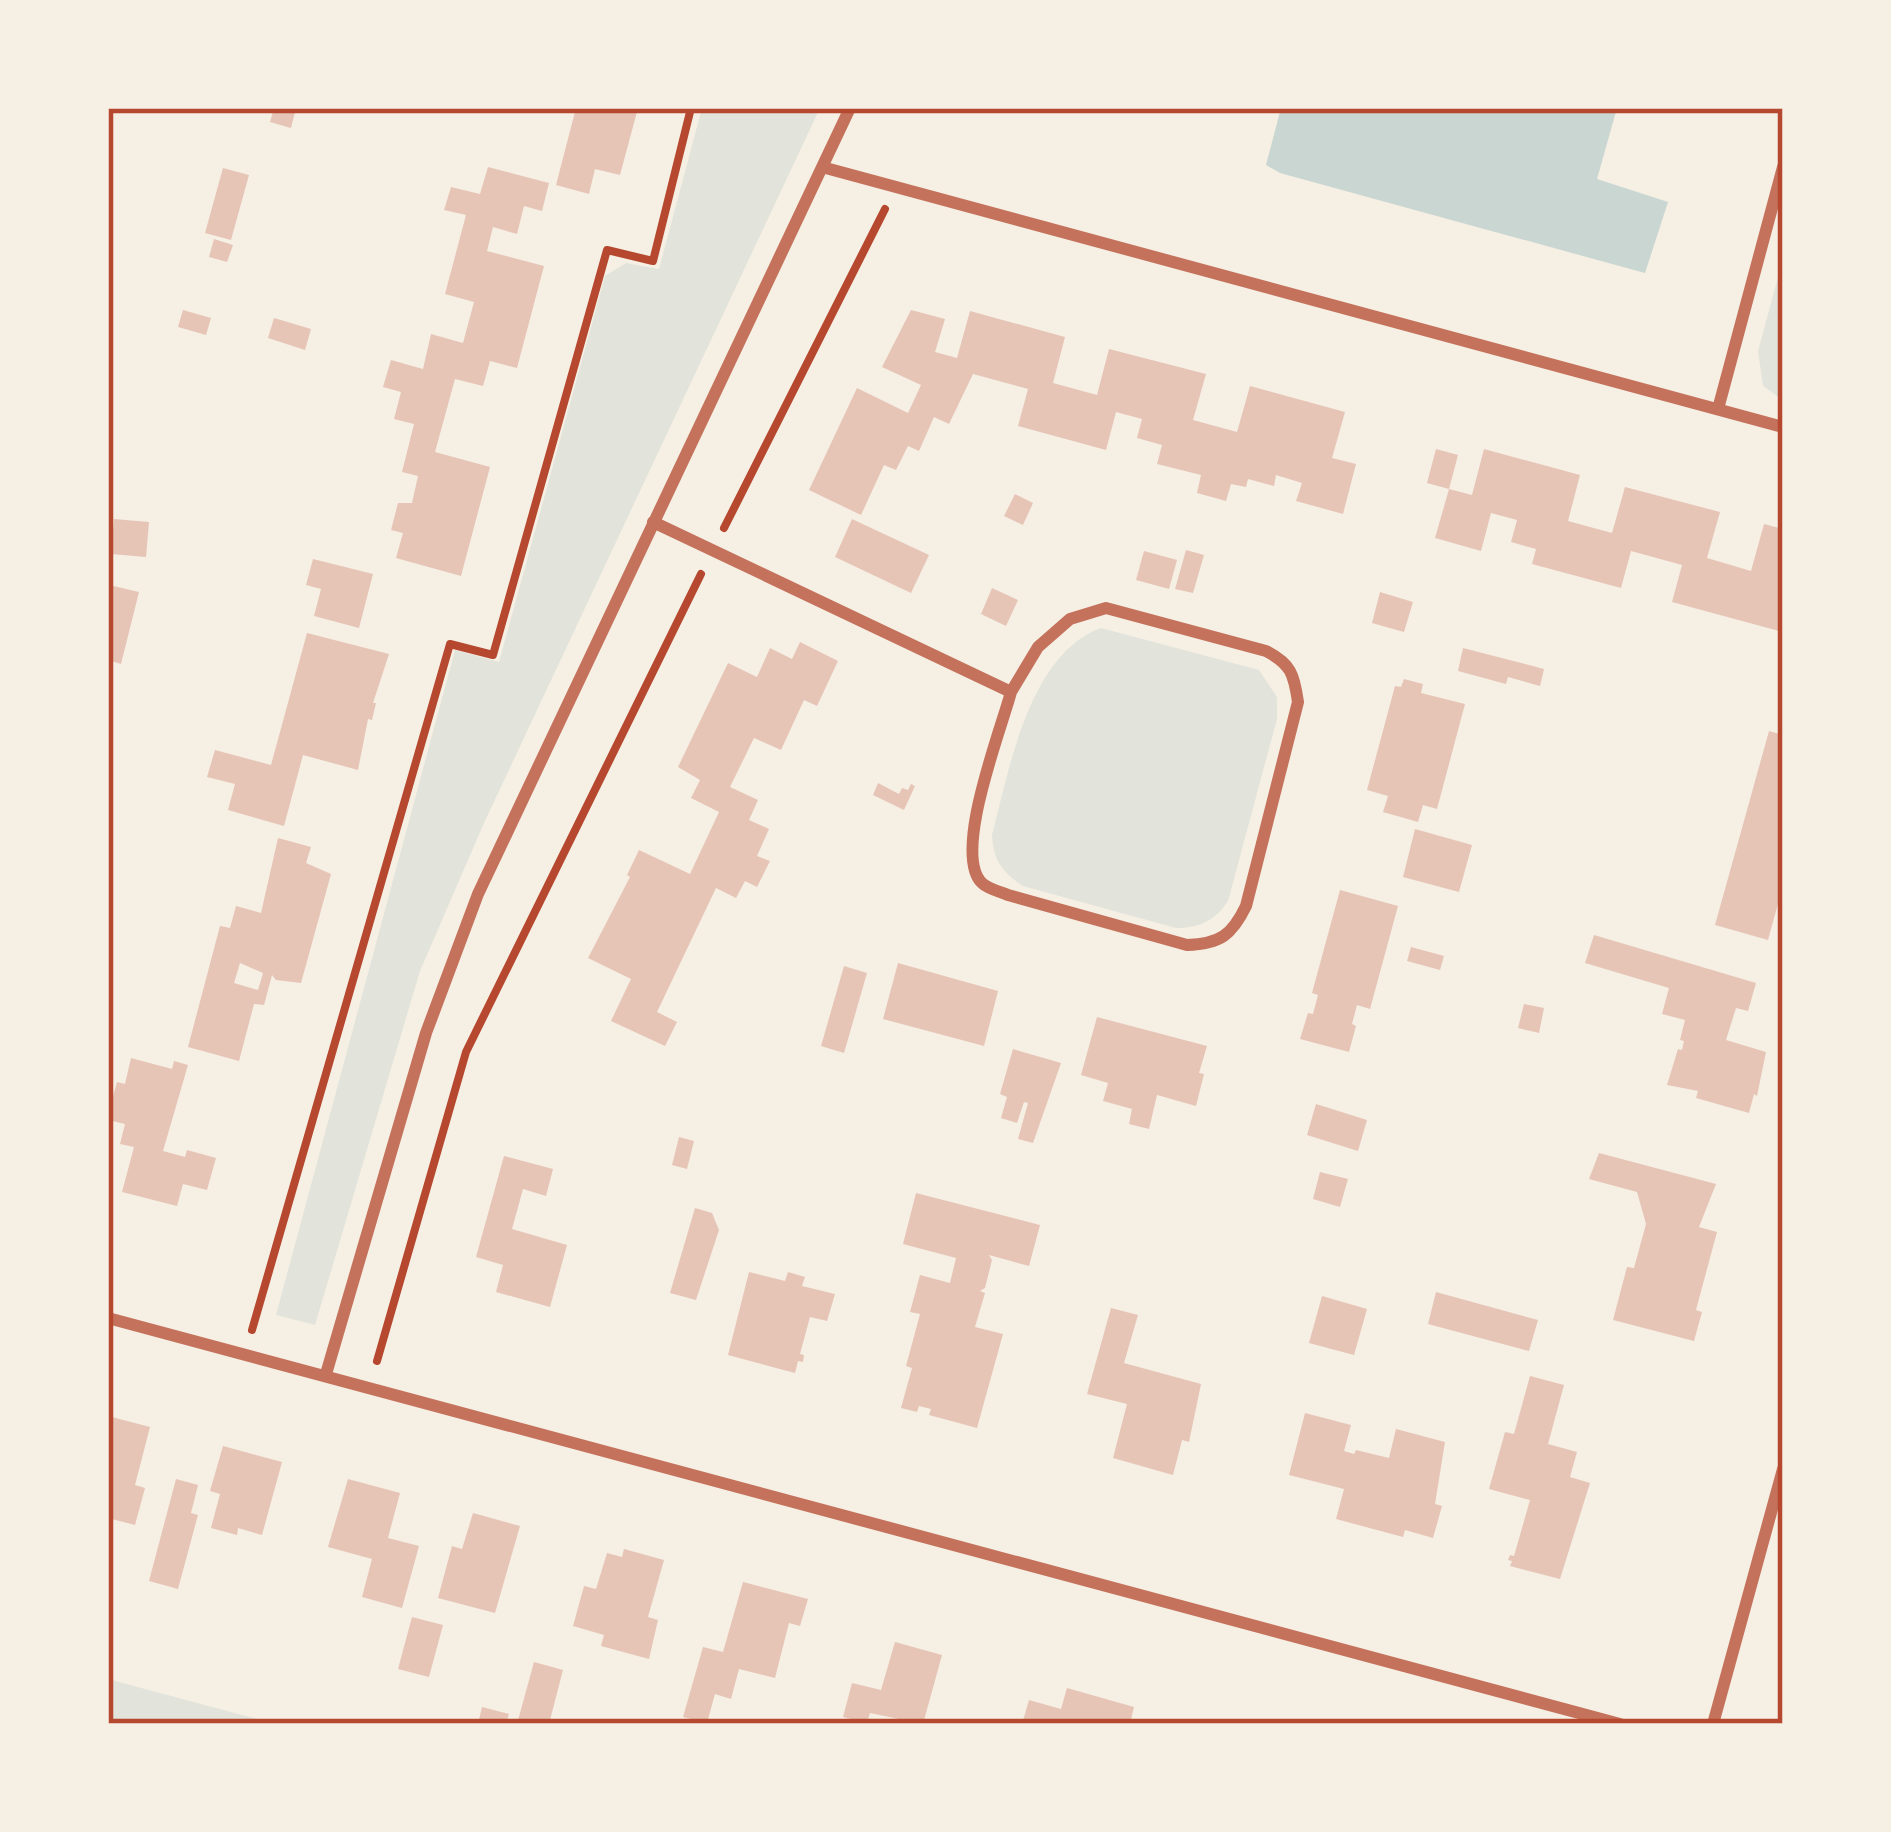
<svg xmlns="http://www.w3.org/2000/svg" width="1891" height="1832" font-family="'PT Sans',sans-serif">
  <rect width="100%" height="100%" fill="#f6efe4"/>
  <path fill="#e2e4dc" d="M702,108H820L484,823L420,971L315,1325L276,1315L455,650L499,662L605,276L626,263L659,269Z
    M1783,259V400L1763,386L1758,351Z
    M1101,628L1259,670L1277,697V719L1228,901C1215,921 1199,928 1176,928L1023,886C1002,872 993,860 992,835C1009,770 1029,654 1101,628Z
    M108,1679L276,1724H108Z"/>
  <path fill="#c9d6d2" d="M1281,108H1617L1597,179L1668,202L1645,273L1280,173L1266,165Z"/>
  <path fill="#e6c5b7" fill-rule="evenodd" d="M274,108H296L291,128L270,122Z
    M576,108H638L620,175L595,169L589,194L556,185Z
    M488,167L549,183L542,211L524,206L517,234L493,227L487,251L544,266L517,368L490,361L483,386L455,379L435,452L490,467L461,576L396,558L403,533L391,530L398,503H412L418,476L402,472L414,424L394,419L401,392L383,387L391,360L423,369L431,334L463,343L474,302L445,294L466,215L444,210L451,187L480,194Z
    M223,168L249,175L231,240L205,233Z
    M214,239L233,245L227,262L209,257Z
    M183,310L211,318L206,335L178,327Z
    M911,310L945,319L935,352L957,358L970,311L1065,337L1053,383L1097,395L1109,349L1206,374L1193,420L1237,432L1250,386L1345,412L1332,458L1356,464L1343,514L1296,501L1302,483L1276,475L1274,486L1248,479L1246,487L1231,484L1226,501L1197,493L1201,475L1157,464L1162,445L1137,438L1142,419L1116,412L1106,450L1018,426L1028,389L973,374L949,424L934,417L919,451L908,446L896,470L884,465L861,515L809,490L857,388L908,413L921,385L882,367Z
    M274,318L311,329L305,350L268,338Z
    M1436,449L1458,455L1449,489L1472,495L1484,449L1580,475L1568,521L1612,533L1625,487L1720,512L1707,558L1751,571L1764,524L1783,529V632L1672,602L1682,565L1631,551L1621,588L1532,564L1536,549L1511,542L1517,520L1491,513L1481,551L1435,538L1449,489L1427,483Z
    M1015,494L1033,503L1023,525L1004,516Z
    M114,519L149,522L146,557L111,554Z
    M852,519L929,555L911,593L835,557Z
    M1186,550L1204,555L1193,593L1175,589Z
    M1144,551L1177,560L1169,589L1136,580Z
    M313,559L373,574L359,628L314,616L321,589L306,585Z
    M109,585L139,592L121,664L108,660Z
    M992,588L1018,600L1006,626L981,614Z
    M1380,592L1413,602L1404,632L1372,623Z
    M307,633L389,654L373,703H376L372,720L368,719L358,770L303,755L284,826L228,810L235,784L207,777L215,750L271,765Z
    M800,642L838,661L817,706L804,700L781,750L754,738L730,787L758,800L749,820L769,829L757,856L770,861L757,887L745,881L736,898L716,888L657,1012L677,1022L665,1046L611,1021L631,979L588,958L630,877L627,875L639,850L690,874L719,812L691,798L700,780L678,767L728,663L757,677L770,648L792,659Z
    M1463,648L1544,669L1540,686L1508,677L1506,684L1458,671Z
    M1404,679L1423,684L1421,693L1465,704L1437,809L1423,805L1418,822L1383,812L1388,796L1367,790L1395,686L1401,687Z
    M1769,731L1783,735V901L1779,900L1768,940L1715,925Z
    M878,783L899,794L902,788L908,790L911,784L915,786L904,810L873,795Z
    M1415,829L1472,845L1459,892L1403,877Z
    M278,838L311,847L306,863L331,874L301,983L276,980L272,975L264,1005L254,1004L239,1061L188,1047L220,926L230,928L236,906L261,913ZM240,963L263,973L258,990L234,983Z
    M1340,890L1398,906L1370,1009L1357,1005L1352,1024L1356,1026L1349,1052L1300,1039L1308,1013L1313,1014L1318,995L1312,993Z
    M1594,935L1756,983L1748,1011L1736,1008L1726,1040L1766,1052L1757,1096L1754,1094L1749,1113L1696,1098L1698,1091L1667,1085L1678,1049L1682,1050L1684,1041L1680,1040L1685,1020L1662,1014L1669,988L1585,963Z
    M1411,947L1444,956L1440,970L1407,961Z
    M898,963L998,991L984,1046L883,1019Z
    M844,966L867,973L844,1053L821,1046Z
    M1524,1004L1544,1008L1539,1033L1518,1028Z
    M1097,1017L1207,1046L1199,1073L1204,1074L1196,1106L1157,1095L1149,1129L1129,1124L1132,1109L1103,1101L1108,1083L1081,1075Z
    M1013,1049L1061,1063L1033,1143L1018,1139L1028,1103L1024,1102L1017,1123L1001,1118L1007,1097L1000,1094Z
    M131,1058L172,1069L174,1061L188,1065L163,1151L185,1157L187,1150L216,1158L207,1190L183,1184L177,1206L122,1192L134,1147L120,1144L125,1124L108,1120V1115L117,1082L125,1084Z
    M1316,1104L1367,1120L1358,1151L1307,1135Z
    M679,1137L694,1141L687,1169L672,1165Z
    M1599,1153L1716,1184L1699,1227L1717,1232L1696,1310L1702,1312L1694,1341L1613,1320L1627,1267L1634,1268L1646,1224L1637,1192L1589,1179Z
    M504,1156L553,1169L546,1196L523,1189L512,1229L567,1245L550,1307L496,1292L503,1265L476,1257Z
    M1320,1172L1348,1179L1340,1207L1313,1199Z
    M916,1193L1040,1225L1029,1266L989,1255L992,1260L985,1288L980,1291L985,1293L975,1327L1003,1334L977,1428L929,1415L931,1409L919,1406L917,1412L901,1408L912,1368L906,1366L920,1314L910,1312L920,1275L950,1283L956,1258L903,1244Z
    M695,1208L712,1213L719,1230L696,1300L670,1293Z
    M749,1272L785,1281L788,1272L805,1277L802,1286L835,1294L827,1321L810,1317L800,1354L804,1355L803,1362L798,1361L795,1373L728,1355Z
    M1436,1292L1538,1320L1529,1351L1428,1324Z
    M1322,1296L1367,1309L1354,1355L1309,1343Z
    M1111,1308L1138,1315L1124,1363L1201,1384L1189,1442L1182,1440L1173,1475L1113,1458L1127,1404L1087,1394Z
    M1530,1376L1564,1385L1548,1444L1577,1452L1570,1477L1590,1483L1560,1579L1510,1566L1512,1561L1508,1560L1510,1555L1514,1556L1530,1500L1489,1489L1505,1432L1514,1434Z
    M1305,1413L1351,1425L1344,1451L1354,1454L1356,1450L1389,1458L1396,1429L1445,1442L1435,1504L1442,1506L1433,1538L1405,1530L1403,1537L1336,1519L1344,1489L1289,1475Z
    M108,1416L150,1427L135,1485L145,1488L135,1525L108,1518Z
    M223,1446L282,1462L262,1535L238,1528L237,1535L211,1528L220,1494L210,1491Z
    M176,1479L198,1485L191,1513L198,1515L178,1589L149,1581Z
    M348,1479L400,1493L388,1538L419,1546L402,1608L362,1597L372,1559L328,1547Z
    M473,1513L520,1526L495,1613L438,1598L452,1546L462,1549Z
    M624,1549L664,1560L648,1617L658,1620L649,1659L601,1646L604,1635L573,1626L584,1586L596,1589L607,1553L622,1557Z
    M743,1582L808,1599L800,1626L789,1623L775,1678L739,1669L731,1699L715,1694L707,1723L683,1717L703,1647L723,1652Z
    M412,1617L443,1625L429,1677L398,1669Z
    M895,1642L942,1655L923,1724L870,1713L867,1723L843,1717L852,1683L881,1690Z
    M534,1662L563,1670L549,1724H517Z
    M1067,1688L1134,1707L1130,1724H1022L1029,1700L1061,1709Z
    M482,1707L509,1714L506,1724H478Z"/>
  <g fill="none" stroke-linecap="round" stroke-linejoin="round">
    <path stroke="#b5482f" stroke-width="8" d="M724,528L885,209
      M252,1330L450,644L493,655L607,250L653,261L691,108
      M377,1361L466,1052L701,574"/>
    <path stroke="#c5725c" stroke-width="12" d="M822,167L1783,427
      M1718,409L1783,167
      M653,522L1011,692C1001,730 952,854 982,883C988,889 1001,892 1008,895L1187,945C1220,944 1232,935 1246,906L1298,702C1294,674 1291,664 1266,651L1106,608L1070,619L1038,647L1011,692
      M108,1318L1620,1724
      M326,1374L426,1033L478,894L850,108
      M1713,1724L1783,1469"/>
  </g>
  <rect width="1891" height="1832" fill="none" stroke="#f6efe4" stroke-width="222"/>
  <rect x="111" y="111" width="1669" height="1610" fill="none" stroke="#b5482f" stroke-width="4.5"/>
</svg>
